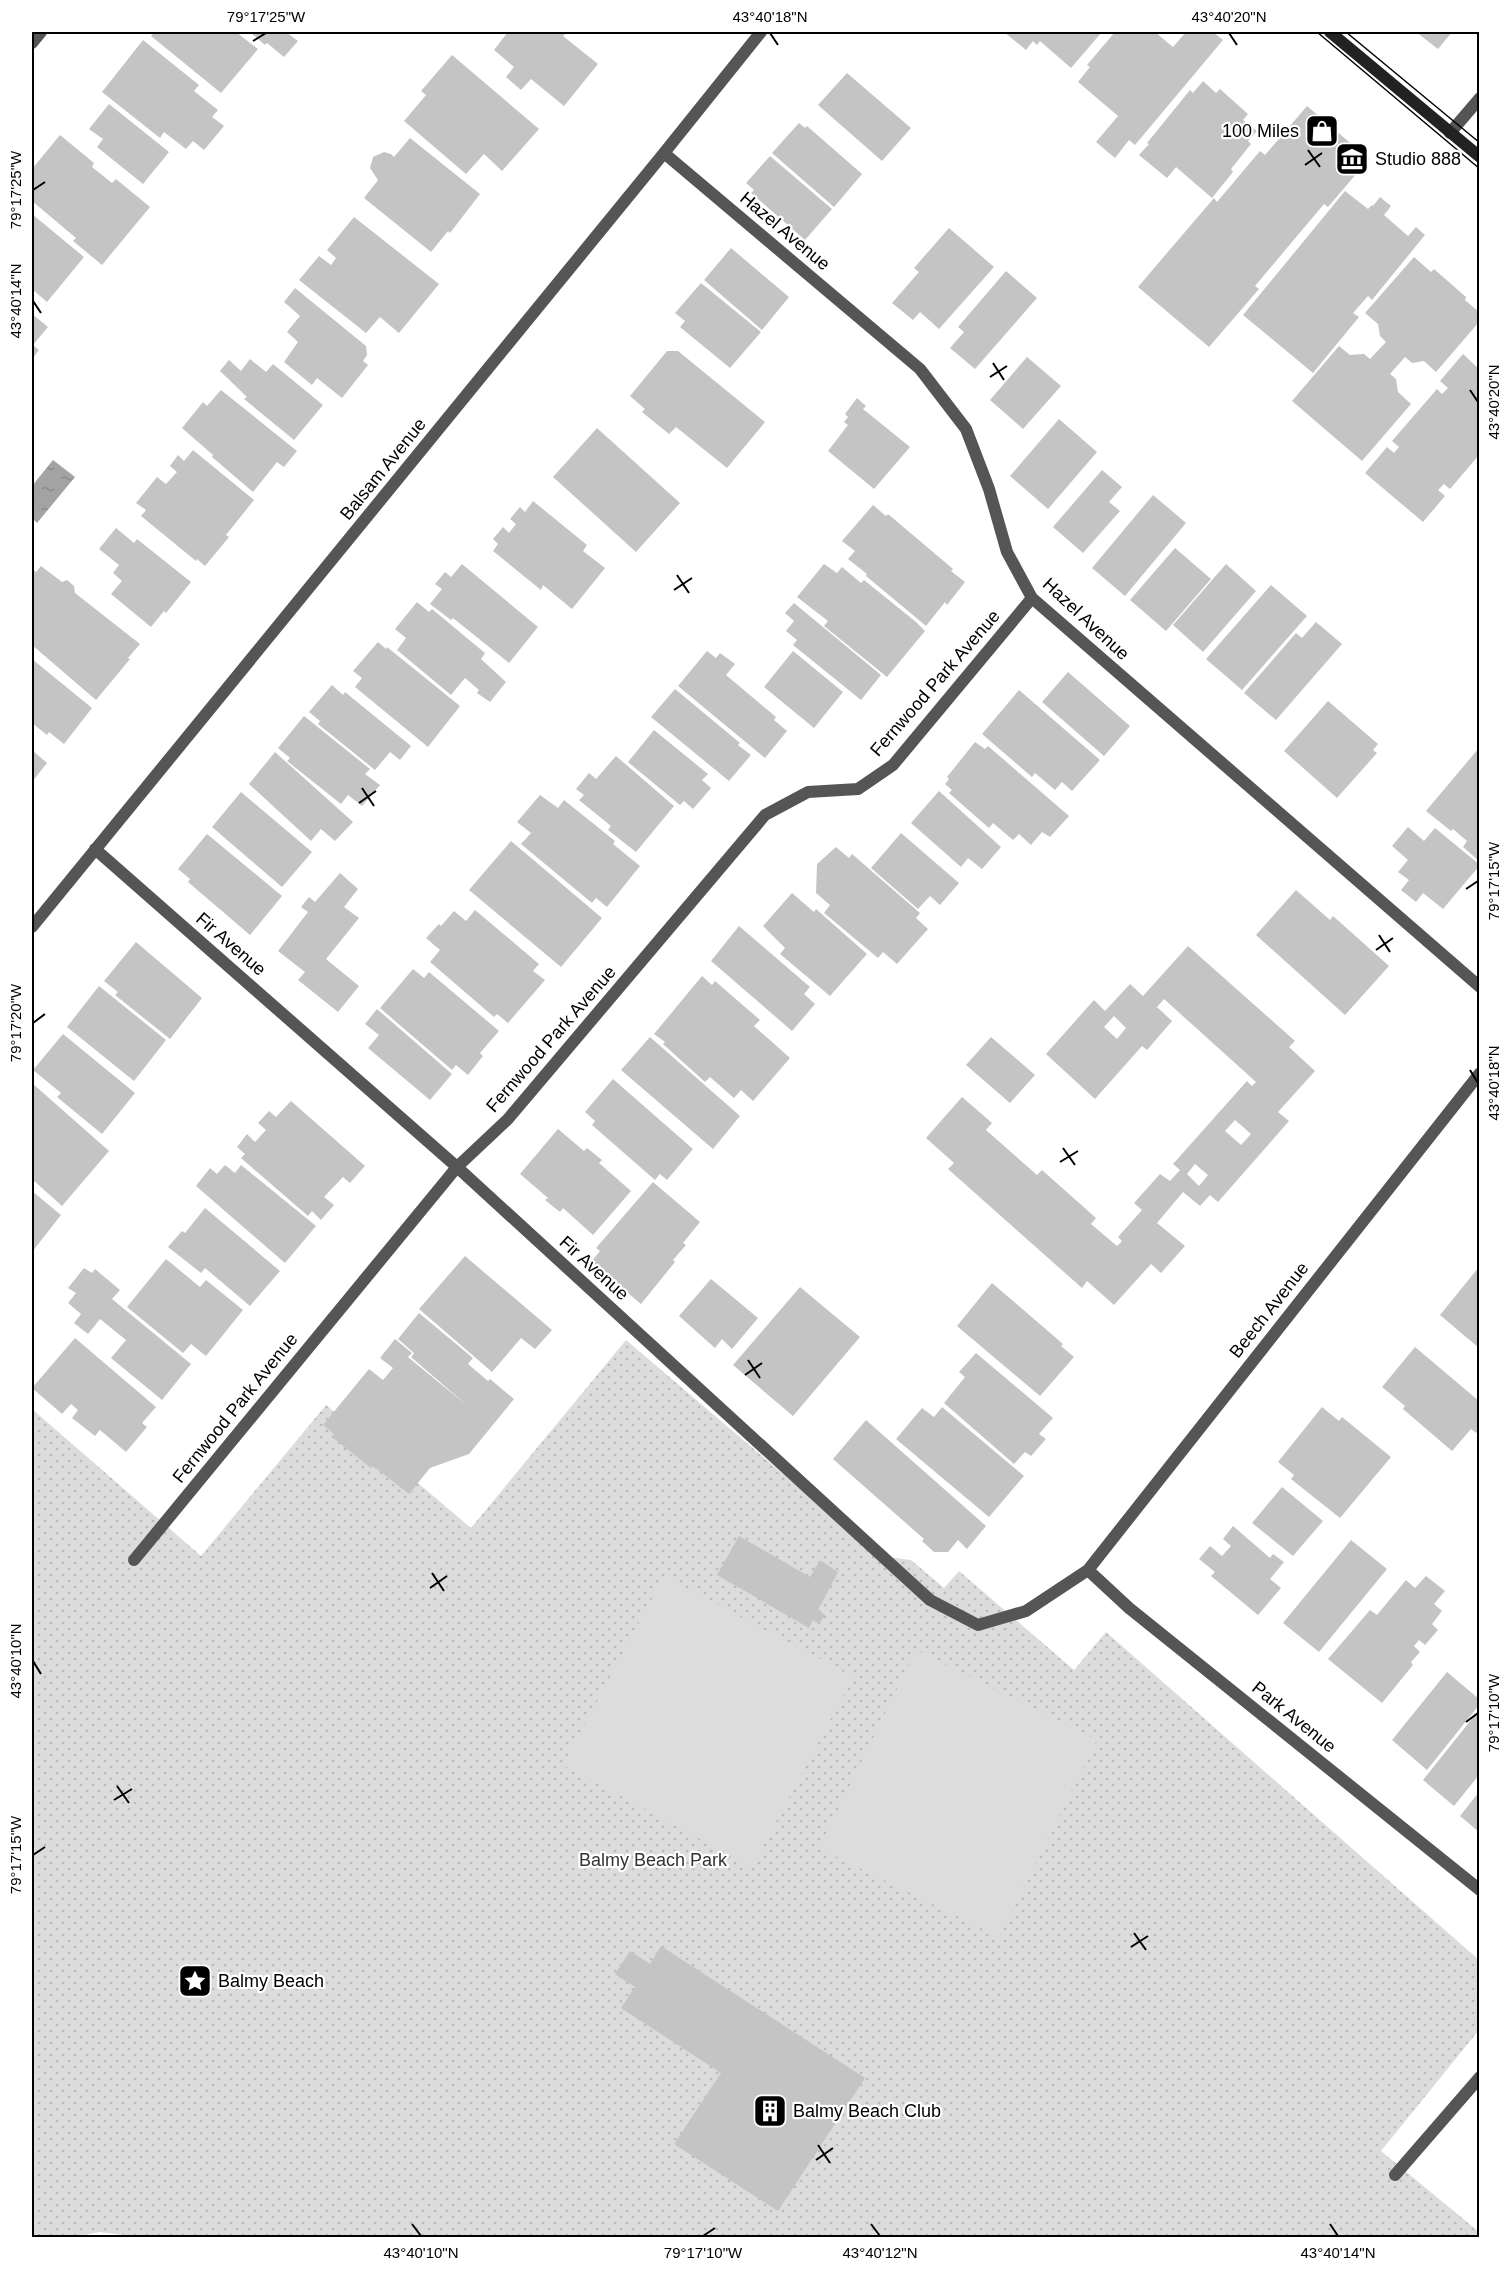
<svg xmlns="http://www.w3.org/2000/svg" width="1511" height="2269" font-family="Arial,sans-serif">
  <defs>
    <pattern id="green-dots" width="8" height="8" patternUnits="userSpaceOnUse" patternTransform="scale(1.5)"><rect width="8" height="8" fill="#dcdcdc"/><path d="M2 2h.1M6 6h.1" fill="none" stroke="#bbb" stroke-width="1.8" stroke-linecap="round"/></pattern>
    <pattern id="water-ripples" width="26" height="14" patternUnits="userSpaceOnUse" patternTransform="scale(1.5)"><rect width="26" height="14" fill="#a3a3a3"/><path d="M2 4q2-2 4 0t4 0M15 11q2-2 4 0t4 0" fill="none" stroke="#8b8b8b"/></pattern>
  </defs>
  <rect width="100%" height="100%" fill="#fff"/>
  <path fill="url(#green-dots)" d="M626,1340L879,1556L911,1560L944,1588L959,1571L1074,1670L1106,1632L1479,1960V2030L1381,2151L1479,2232V2237L147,2238L100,2232L73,2237H32V1409L201,1556L326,1405L471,1528Z"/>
  <path fill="#dcdcdc" d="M664,1576L853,1677L752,1867L563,1765Z
    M916,1650L1097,1740L999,1937L819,1848Z"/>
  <path fill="url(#water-ripples)" d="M53,460L75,477L37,523L32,518V486Z"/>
  <path fill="#c4c4c4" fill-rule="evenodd" d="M155,32H236L258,49L221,93L151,36Z
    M250,32H286L298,41L284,57L267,43L265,45Z
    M505,32H567L563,36L598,64L564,106L531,79L521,90L506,77L514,67L494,50L507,33Z
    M1004,32H1102L1071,68L1040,41L1037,45L1033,41L1026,50Z
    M1115,32H1155L1173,47L1186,32H1213L1223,40L1135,145L1129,140L1115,158L1096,142L1118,116L1078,82L1090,67L1087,65Z
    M1416,32H1452L1438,49Z
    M143,40L199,85L194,91L218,110L212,117L224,126L204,150L193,141L186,149L164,132L160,138L102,92Z
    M452,55L539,129L502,171L484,154L466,174L404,121L426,95L421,91Z
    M847,73L911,128L882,161L818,105Z
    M1203,81L1216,93L1220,89L1248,114L1243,120L1257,131L1248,141L1251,144L1231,169L1233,172L1212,198L1176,167L1167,178L1139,155L1149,144L1147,143L1190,90L1193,93Z
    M109,104L169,152L143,184L97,147L103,139L89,129Z
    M1307,106L1369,159L1328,207L1324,204L1255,286L1259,289L1209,347L1138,287L1214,198L1217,202L1260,151L1265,155Z
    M799,123L805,128L807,126L862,174L834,207L772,153Z
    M60,135L94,163L92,167L112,183L116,179L150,207L102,265L73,241L76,238L32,201V169Z
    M410,138L480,194L450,233L448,231L431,252L364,198L378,180L370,168L373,157L384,152L391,154L394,157Z
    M770,156L832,209L805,240L751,193L754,190L746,183Z
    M1345,191L1368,209L1372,205L1373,206L1380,197L1391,206L1384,215L1408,236L1416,227L1425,235L1372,300L1368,296L1353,313L1359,317L1313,373L1243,315Z
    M32,214L84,257L47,302L32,289Z
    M354,217L439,284L399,333L380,317L366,333L299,280L319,256L331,265L336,258L327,250Z
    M949,228L994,267L939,329L920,312L913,320L892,303L919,272L914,268Z
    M731,248L789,297L762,330L704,280Z
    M1414,257L1431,272L1434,269L1466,297L1465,300L1479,312V322L1436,372L1424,361L1412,363L1405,357L1390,374L1396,379L1398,392L1411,404L1362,461L1292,401L1339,346L1350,355L1364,354L1370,359L1386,342L1380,336L1378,324L1365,313Z
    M1006,271L1037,298L975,369L950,348L964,332L958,327Z
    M701,283L761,332L730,368L680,327L685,321L675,313Z
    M295,288L366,346L367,355L363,361L368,365L342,398L317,378L312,385L284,362L298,342L287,332L300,316L284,302Z
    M32,314L48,327L33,345L39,350L32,359Z
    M667,351H678L765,422L727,468L676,427L669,434L642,412L645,409L630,396Z
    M1463,354L1479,369V455L1450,489L1444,484L1438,490L1445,496L1423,522L1365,473L1387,447L1394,453L1399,447L1392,441L1437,389L1442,394L1448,388L1440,381Z
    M1027,357L1061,386L1023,429L990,400Z
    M250,359L266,372L273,364L323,405L294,440L244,399L247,397L220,371L229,360L241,371Z
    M221,390L297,451L284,467L277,462L253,492L212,457L213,455L182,428L203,402L207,406Z
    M857,398L866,406L863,409L910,447L874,489L828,451L848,425L844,422L848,417L845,414Z
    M1059,419L1097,452L1048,509L1010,476Z
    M597,428L680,503L636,552L553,477Z
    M193,450L254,500L226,535L229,537L205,566L197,559L196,561L141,516L146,510L136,503L157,477L166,484L177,472L170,466L178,455L184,461Z
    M1102,470L1122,487L1109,502L1120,511L1083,553L1053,527Z
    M1153,495L1186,523L1125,596L1092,568Z
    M533,501L587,545L583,551L605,568L572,609L543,585L541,590L493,551L498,544L493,539L503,527L509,533L516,524L510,519L520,507L525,512Z
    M873,505L886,516L888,514L953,569L951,571L965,582L947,605L945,602L926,626L866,576L867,574L848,559L855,551L842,541Z
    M116,528L134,543L137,539L191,582L166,613L164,611L151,627L111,594L122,581L113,573L119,565L99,549Z
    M1175,548L1211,579L1166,631L1130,600Z
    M462,564L538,627L509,663L453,618L451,620L430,604L442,589L435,584L445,572L451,577Z
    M824,564L837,573L842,567L861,583L864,580L916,622L925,631L887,677L824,626L828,621L797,597Z
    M1226,564L1256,591L1203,652L1173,625Z
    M41,566L62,582L67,580L74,586L75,593L140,644L128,658L130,659L96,700L32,645V569L36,572Z
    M1271,585L1307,616L1242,690L1206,659Z
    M417,602L429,612L432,609L485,653L481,659L506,682L490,702L477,693L479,690L465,678L451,695L397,650L406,638L395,629Z
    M794,603L881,675L861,700L793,645L797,640L786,631L794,621L785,613Z
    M1316,622L1342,644L1276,720L1244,693L1296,633L1302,638Z
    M378,642L386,649L387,647L460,706L428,747L355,687L362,678L353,671Z
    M707,651L716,658L720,653L735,664L726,675L776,717L774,720L787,731L765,758L678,686Z
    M793,651L843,692L814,728L764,687Z
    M32,659L92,708L64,744L49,732L47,735L32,723Z
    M1068,672L1130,726L1104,756L1042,702Z
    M332,685L343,695L345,692L411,746L400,760L390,752L375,770L318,724L320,721L309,712Z
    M675,689L740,743L738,745L751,755L729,781L651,717Z
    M1019,690L1100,760L1072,791L1062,782L1055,790L1035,773L1032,777L982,734Z
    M1328,701L1378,744L1373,750L1377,753L1337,798L1284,751Z
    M304,716L370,769L365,774L380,785L362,806L348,795L341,804L287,761L290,758L278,748Z
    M654,730L708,774L702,780L711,788L693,809L684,801L680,805L628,762Z
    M975,742L985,749L988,746L1069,816L1050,837L1042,832L1031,845L1019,834L1013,840L993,823L989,828L949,793L952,790L945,784L949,779L947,777Z
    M1478,749L1479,750V861L1463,847L1467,841L1453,829L1451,831L1426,811Z
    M32,750L47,763L32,782Z
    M275,752L353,822L335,841L321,829L311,841L249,784Z
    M616,756L674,806L636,852L608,830L611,826L579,800L584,795L576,789L589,773L596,779Z
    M939,791L1001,847L982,869L968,858L961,867L911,823Z
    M241,792L312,852L282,887L212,827Z
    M540,795L558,808L564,800L615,841L613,844L640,866L607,907L596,898L592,903L521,844L531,833L517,822Z
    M1408,827L1424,841L1435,828L1480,865L1443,909L1423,893L1416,902L1401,890L1409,880L1398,872L1408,860L1392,846Z
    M901,833L959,883L940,905L930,896L918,909L871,868Z
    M207,834L282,896L250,935L188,882L190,879L178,869Z
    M511,841L602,918L561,967L469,890Z
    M836,847L849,858L852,854L920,913L916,918L928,929L897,964L883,952L878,958L824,913L830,905L816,893L817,864Z
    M340,873L358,889L344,907L359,918L326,959L359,986L338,1012L298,980L305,972L278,951L308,912L301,907L309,897L315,902Z
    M1296,890L1330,920L1333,916L1389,966L1345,1015L1256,935Z
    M792,893L814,912L816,909L867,954L830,996L780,954L785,948L763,926Z
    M475,910L539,964L533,971L545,980L508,1023L497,1014L494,1017L430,962L440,950L426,938L439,924L441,926L454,911L466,921Z
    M739,926L810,987L804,994L815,1004L792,1031L711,961Z
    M136,942L202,998L170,1039L115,995L118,992L104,981Z
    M1188,946L1295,1041L1289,1047L1315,1071L1278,1112L1289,1121L1218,1202L1210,1195L1200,1206L1183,1192L1157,1223L1185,1246L1161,1273L1151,1264L1114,1305L1087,1281L1082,1288L948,1169L954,1163L926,1138L962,1097L992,1123L986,1130L1037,1175L1042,1170L1096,1218L1091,1224L1117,1246L1122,1241L1118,1237L1142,1210L1134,1203L1160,1174L1170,1181L1180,1170L1173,1164L1247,1081L1252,1086L1256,1082L1164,999L1157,1007L1172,1021L1147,1050L1142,1046L1095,1099L1046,1054L1094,1000L1105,1011L1130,984L1143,996ZM1114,1016L1126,1028L1117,1039L1104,1027ZM1235,1120L1251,1134L1241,1145L1225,1131ZM1195,1164L1208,1175L1199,1186L1187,1174Z
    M413,969L424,978L429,972L499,1031L480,1053L483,1056L468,1075L456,1065L452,1070L380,1008Z
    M702,976L712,985L715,981L760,1020L754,1026L790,1058L753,1101L741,1090L734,1098L710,1077L705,1082L663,1044L665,1042L654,1034Z
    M99,986L166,1040L134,1081L67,1027Z
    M377,1009L452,1074L430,1100L368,1048L379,1035L365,1024Z
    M63,1034L135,1093L102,1134L57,1097L61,1093L33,1070Z
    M650,1037L740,1116L713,1149L621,1070Z
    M991,1037L1035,1075L1010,1103L966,1065Z
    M613,1079L693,1149L667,1180L660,1174L655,1180L592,1125L595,1121L585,1112Z
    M32,1083L109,1151L62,1206L32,1179Z
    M291,1101L365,1166L350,1183L343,1177L324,1197L334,1205L321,1220L312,1211L308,1216L241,1158L245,1154L237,1147L247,1134L255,1142L266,1130L258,1123L269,1111L276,1117Z
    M558,1129L584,1151L587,1148L602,1160L599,1163L631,1191L593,1235L563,1208L560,1212L545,1200L548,1198L520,1174Z
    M225,1165L235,1173L241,1165L316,1226L285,1263L196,1186L210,1168L217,1174Z
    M653,1182L700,1222L683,1243L686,1245L673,1260L675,1262L641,1304L591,1262L600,1251L596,1248Z
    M32,1191L61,1215L32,1252Z
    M205,1208L280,1271L250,1306L205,1268L201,1273L168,1247L182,1231L185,1233Z
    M465,1256L552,1330L535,1349L521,1338L492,1372L419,1309Z
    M166,1259L200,1287L206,1280L243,1310L206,1356L191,1344L183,1353L127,1307Z
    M1479,1267V1348L1440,1315Z
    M84,1268L92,1273L95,1269L120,1290L112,1299L191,1364L162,1400L111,1358L126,1340L100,1319L88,1334L74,1323L81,1314L68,1303L76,1293L68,1288Z
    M711,1279L758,1318L732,1349L722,1339L715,1348L679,1316Z
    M992,1283L1063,1344L1061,1346L1074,1357L1040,1396L957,1326Z
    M800,1287L860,1337L793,1416L733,1365Z
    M419,1313L473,1358L468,1364L488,1381L490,1379L514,1399L469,1454L430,1468L409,1494L373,1466L371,1468L332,1437L334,1434L323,1425L369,1369L383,1380L393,1368L380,1358L395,1339L412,1353L408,1357L470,1408L411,1357L414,1353L398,1339Z
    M75,1338L156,1407L142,1423L147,1427L126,1452L100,1430L95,1436L72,1418L78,1410L71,1404L62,1414L32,1388Z
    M1415,1347L1479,1401V1418L1477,1422L1479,1424V1429L1476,1433L1471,1429L1452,1451L1403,1409L1405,1406L1382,1387Z
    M976,1353L1053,1418L1039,1434L1046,1439L1031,1456L1025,1452L1014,1464L944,1403L965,1377L959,1372Z
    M942,1407L1024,1476L989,1517L896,1439L922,1408L934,1417Z
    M1322,1407L1339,1421L1342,1417L1391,1457L1340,1518L1291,1479L1294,1475L1278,1462Z
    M866,1420L986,1526L967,1549L958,1540L948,1552H934L922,1541L924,1539L833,1459Z
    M1282,1487L1323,1521L1293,1556L1252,1523Z
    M1233,1526L1270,1558L1273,1554L1284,1562L1270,1579L1281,1588L1258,1615L1211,1576L1215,1572L1199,1559L1210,1546L1222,1556L1231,1546L1223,1539Z
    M739,1536L810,1577L820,1560L838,1572L818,1610L825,1615L819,1624L813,1620L809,1628L717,1575Z
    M1351,1540L1387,1569L1319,1652L1283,1623Z
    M1426,1576L1445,1591L1434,1604L1442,1611L1432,1624L1438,1630L1425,1645L1419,1640L1414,1646L1420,1652L1411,1662L1413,1665L1382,1703L1328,1659L1370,1610L1377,1615L1406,1580L1415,1588Z
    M1447,1672L1479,1699V1705L1427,1770L1392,1740Z
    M1479,1710V1775L1454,1806L1423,1780Z
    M1479,1792V1832L1460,1816Z
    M661,1946L865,2078L778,2211L674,2144L721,2073L621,2008L635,1987L615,1974L630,1951L650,1964Z"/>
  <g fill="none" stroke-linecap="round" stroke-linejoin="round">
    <path stroke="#555" stroke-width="12" d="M32,43L41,32
      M1450,133L1480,98
      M664,153L920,369L966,429L989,489L1007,552L1032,598L1480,987
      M95,849L457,1167L930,1600L978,1625L1026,1611L1088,1570L1480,1073
      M32,927L664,153L761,32
      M134,1560L457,1167L508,1119L765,815L808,792L858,789L893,765L1032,598
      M1088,1570L1129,1608L1480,1890
      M1395,2175L1480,2077"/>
    <path stroke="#222" stroke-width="12" d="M1330,32L1480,157"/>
    <path stroke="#000" stroke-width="1.5" d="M1317,32L1480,169
      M1346,32L1480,143"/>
  </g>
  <path fill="none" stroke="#000" stroke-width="2" d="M770,33L778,45M1229,33L1237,45M253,41L266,33M1308,150L1320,167M1305,165L1322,153M33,190L45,182M33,301L41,313M993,363L1004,380M990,377L1007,366M1470,390L1478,402M677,575L689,593M674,590L692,578M362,788L374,806M359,803L376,791M1466,889L1478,881M1379,935L1390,952M1376,950L1393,938M33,1023L45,1014M1470,1070L1478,1083M1063,1148L1075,1165M1060,1162L1078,1151M748,1360L760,1378M745,1375L762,1363M432,1573L444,1591M430,1588L447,1576M33,1661L41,1674M1466,1722L1478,1713M117,1786L129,1803M114,1800L132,1789M33,1855L45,1847M1134,1933L1146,1950M1131,1947L1148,1936M818,2145L830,2163M816,2160L833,2148M412,2224L421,2236M871,2224L880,2236M1330,2224L1338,2236M703,2236L715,2228"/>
  <defs>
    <symbol id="shop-square" viewBox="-11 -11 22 22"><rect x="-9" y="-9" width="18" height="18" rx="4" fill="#000" stroke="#fff"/><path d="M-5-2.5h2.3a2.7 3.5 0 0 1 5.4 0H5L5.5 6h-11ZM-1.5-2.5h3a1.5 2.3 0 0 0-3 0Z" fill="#fff"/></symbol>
    <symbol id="museum-square" viewBox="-11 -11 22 22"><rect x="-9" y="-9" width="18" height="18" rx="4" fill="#000" stroke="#fff"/><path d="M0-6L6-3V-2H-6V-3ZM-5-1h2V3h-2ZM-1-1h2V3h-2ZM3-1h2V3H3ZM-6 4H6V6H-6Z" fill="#fff"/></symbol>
    <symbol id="sight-square" viewBox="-11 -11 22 22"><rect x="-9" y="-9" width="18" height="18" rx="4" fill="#000" stroke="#fff"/><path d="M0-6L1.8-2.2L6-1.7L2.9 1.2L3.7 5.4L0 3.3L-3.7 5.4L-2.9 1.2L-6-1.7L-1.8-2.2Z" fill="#fff"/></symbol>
    <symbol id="building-square" viewBox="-11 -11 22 22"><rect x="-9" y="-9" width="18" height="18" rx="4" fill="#000" stroke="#fff"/><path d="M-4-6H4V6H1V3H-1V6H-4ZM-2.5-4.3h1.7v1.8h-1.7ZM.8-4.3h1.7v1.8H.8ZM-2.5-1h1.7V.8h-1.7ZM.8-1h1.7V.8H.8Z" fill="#fff"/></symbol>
  </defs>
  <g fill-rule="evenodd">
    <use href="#shop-square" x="1303" y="112" width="38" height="38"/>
    <use href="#museum-square" x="1333" y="140" width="38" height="38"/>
    <use href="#sight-square" x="176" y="1962" width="38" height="38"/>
    <use href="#building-square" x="751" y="2092" width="38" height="38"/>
  </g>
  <g text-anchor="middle" stroke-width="4.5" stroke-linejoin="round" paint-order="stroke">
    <g font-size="18" fill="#000" stroke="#fff" text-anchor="start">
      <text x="1299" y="137" text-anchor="end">100 Miles</text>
      <text x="1375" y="165">Studio 888</text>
      <text x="218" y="1987">Balmy Beach</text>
      <text x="793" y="2117">Balmy Beach Club</text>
    </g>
    <g font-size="18" fill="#000" stroke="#fff">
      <text transform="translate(785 231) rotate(40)" y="6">Hazel Avenue</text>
      <text transform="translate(383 469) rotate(-51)" y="6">Balsam Avenue</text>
      <text transform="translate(1086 619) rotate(43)" y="6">Hazel Avenue</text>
      <text transform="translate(935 683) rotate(-49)" y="6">Fernwood Park Avenue</text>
      <text transform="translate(231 944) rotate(41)" y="6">Fir Avenue</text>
      <text transform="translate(551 1039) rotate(-49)" y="6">Fernwood Park Avenue</text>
      <text transform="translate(594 1268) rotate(42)" y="6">Fir Avenue</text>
      <text transform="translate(1269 1310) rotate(-52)" y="6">Beech Avenue</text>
      <text transform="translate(235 1408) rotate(-51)" y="6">Fernwood Park Avenue</text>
      <text transform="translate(1294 1717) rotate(39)" y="6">Park Avenue</text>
    </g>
    <g font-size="18" fill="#333" stroke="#fff">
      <text x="653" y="1866">Balmy Beach Park</text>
    </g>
  </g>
  <rect width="1511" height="2269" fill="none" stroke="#ffffff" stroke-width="66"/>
  <rect x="33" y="33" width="1445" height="2203" fill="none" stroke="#000" stroke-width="2"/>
  <g font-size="15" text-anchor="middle" fill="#000">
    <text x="266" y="22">79°17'25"W</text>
    <text x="770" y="22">43°40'18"N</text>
    <text x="1229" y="22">43°40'20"N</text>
    <text transform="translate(16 190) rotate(-90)" y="5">79°17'25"W</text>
    <text transform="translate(16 301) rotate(-90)" y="5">43°40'14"N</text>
    <text transform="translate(1494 402) rotate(-90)" y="5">43°40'20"N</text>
    <text transform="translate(1494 881) rotate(-90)" y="5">79°17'15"W</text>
    <text transform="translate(16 1023) rotate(-90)" y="5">79°17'20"W</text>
    <text transform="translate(1494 1083) rotate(-90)" y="5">43°40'18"N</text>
    <text transform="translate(16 1661) rotate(-90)" y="5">43°40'10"N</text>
    <text transform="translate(1494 1713) rotate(-90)" y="5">79°17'10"W</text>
    <text transform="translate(16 1855) rotate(-90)" y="5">79°17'15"W</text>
    <text x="421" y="2258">43°40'10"N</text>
    <text x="703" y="2258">79°17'10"W</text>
    <text x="880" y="2258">43°40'12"N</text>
    <text x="1338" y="2258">43°40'14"N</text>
  </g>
</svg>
